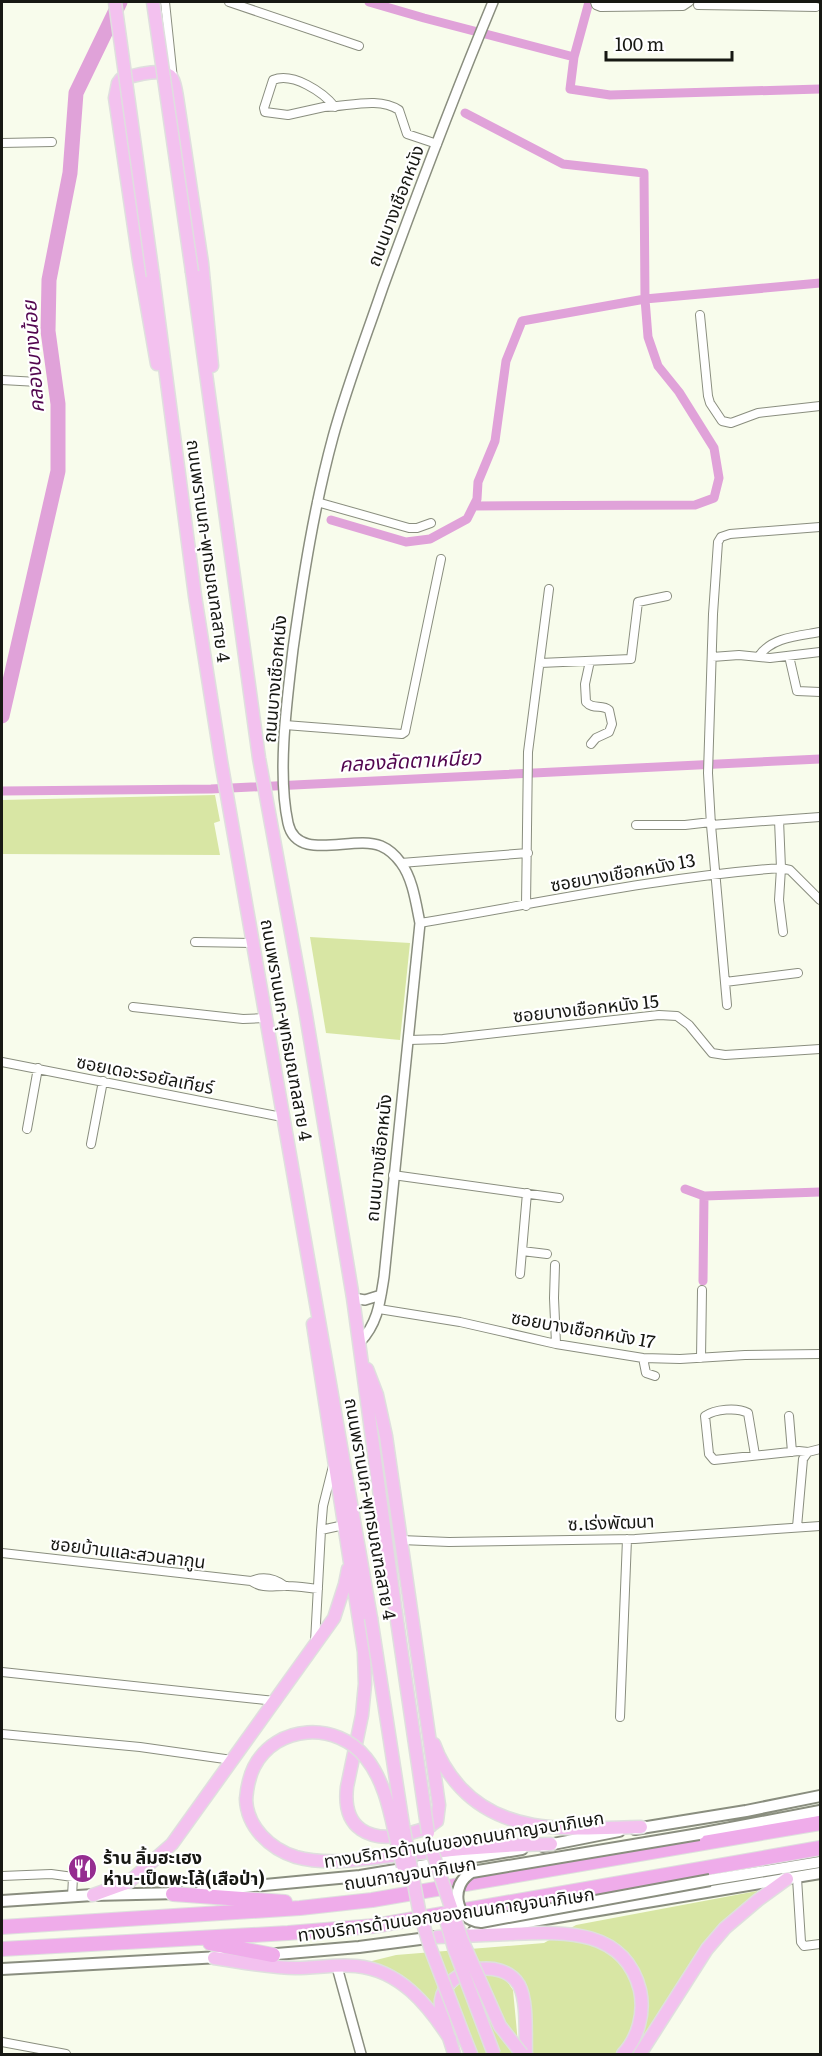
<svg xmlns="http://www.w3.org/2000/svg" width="822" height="2056" font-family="Literata,'Noto Sans Thai',serif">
  <rect width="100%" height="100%" fill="#f8fcec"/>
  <path fill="#d8e6a4" d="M215,795L220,821L214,823L220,855L2,854V800Z
    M310,937L410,943L400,1040L326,1033Z
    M757,1891V1894L715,1929L634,2054H530L526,1995L502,1966L451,1974L447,1978L435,2006C417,1985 392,1974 368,1962L396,1955L544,1943L576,1925Z
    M492,1973L506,1980L513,1990L519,2054H466L452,1992C461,1979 476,1975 492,1973Z"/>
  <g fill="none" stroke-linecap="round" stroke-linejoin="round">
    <path stroke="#e0a2d9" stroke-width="9" d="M369,2L424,18L574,57L570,89L610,95L820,89
      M574,57L589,2
      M465,113L563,164L644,173L645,299L648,337L658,366L679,392L714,448L719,478L714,498L695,505L474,506
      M331,520L406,542L430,539L467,519L477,499L478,482L495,441L506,361L522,321L645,299L820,283
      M2,791L211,789L820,759
      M685,1189L704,1196L820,1192
      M703,1281L704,1196"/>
    <path stroke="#e0a2d9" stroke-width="15" d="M2,716L58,471V404L48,331L49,280L70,173L76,93L120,2"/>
    <defs>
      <path id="minor" d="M165,2L173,79
        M229,2L359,46
        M595,2L596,5L601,7L683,6L689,2
        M698,5L816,7
        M335,107C323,92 293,72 273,80L264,108L265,112L288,115L324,107C347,107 378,96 399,110L407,134L437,144
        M2,143L52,142
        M700,315L708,396L710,403L722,421L731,423L758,413L820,406
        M2,380L38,382
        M317,502L409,528H417L431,523
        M759,656C772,637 799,636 820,632
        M789,656L797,691L820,692
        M712,657L739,655L770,658L820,652
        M590,661L585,684L586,702C593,710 602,704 609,710L612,724L609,732L596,738L591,744
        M540,663L631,659L638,602L667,596
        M285,725L402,734L405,732L441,559
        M636,825H685L711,822
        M711,825L779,820
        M401,863L528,853
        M526,906L528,752L549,589
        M420,923C540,903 659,877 781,868L790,870L820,900
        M783,932L779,900L781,868L779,820L820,817
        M195,942L252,943
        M725,982L798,973
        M727,1005L711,825L708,773L713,614L718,542L721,537L730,534L820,527
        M133,1007L243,1019L265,1018
        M409,1040L443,1039L659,1015L677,1016L689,1025L712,1053L725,1055L820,1049
        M2,1062L282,1117
        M27,1129L38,1068
        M91,1144L103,1081
        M393,1175L559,1198
        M522,1251L547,1254
        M555,1265L554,1298L556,1344
        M520,1274L527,1193
        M379,1309L460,1322L556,1344L643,1358L680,1359L745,1355L820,1354
        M643,1358L646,1373L655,1376
        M701,1358L702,1290
        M789,1416L792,1452
        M755,1455L748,1413C737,1407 715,1409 705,1416L709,1454L714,1460L799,1451L808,1452
        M797,1527L803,1459L808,1452L820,1449
        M321,1530L344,1525
        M401,1540L449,1542L635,1539L820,1526
        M2,1553L251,1581C264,1590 274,1585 288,1586C298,1586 308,1588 318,1589
        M251,1581C263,1576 274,1578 285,1586
        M315,1642L321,1530L323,1506L333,1466
        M2,1672L275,1701
        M620,1717L627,1539
        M2,1734L140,1747L232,1760
        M2,1876L51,1874L73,1877L72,1897
        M797,1878L801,1942L804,1946L820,1944
        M2,2042L66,2054"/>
      <path id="tertiary" d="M353,1298L365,1300L381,1295
        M360,1342C378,1323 380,1302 384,1277L420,923C416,904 413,879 401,863C396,856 388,849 381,846C353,834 297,864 288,823C277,773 287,700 293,649C303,578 314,507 333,437C347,386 366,337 383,287C418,191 454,96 493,2
        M337,1967L361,2054"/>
      <path id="secondary" d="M635,1829L746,1811L820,1796
        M699,1834L820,1811
        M543,1846L619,1831
        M710,1880L820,1862
        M201,1891L360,1876L522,1849
        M2,1901L93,1895L180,1893
        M474,1931L820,1873
        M265,1955L359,1947L435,1937
        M2,1969L220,1957"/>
      <path id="primary" d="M192,272L259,758L305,1009L353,1298L396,1614
        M153,276L195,596L221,761L371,1618
        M157,364L139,261L115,98L118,83L121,79C133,76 163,66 172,78C175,83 176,91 177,97L202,263L212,366
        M313,1324L364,1652L365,1684L362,1715L347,1787C342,1829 370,1843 407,1834C418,1831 428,1829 437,1821L439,1805L386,1436L377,1395L367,1369
        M434,1744C440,1761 449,1775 461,1788C508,1838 578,1828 641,1827
        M246,1799C247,1827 270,1849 296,1857C332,1867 374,1857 410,1854C457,1849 504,1845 551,1844
        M93,1895L129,1882L172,1844L334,1618L345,1584L348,1569
        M437,1937C461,1936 486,1935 510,1934C561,1932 624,1927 640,1990C645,2013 638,2038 623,2054
        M214,1958C241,1962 269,1968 296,1968C316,1968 336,1964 356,1966C400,1970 428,2005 450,2039
        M465,2039L471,2054
        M454,2054C451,2041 439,2014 441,2000C446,1968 502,1956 519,1985C528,2002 525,2036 526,2054
        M640,2054L707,1949L725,1928L758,1900L787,1879"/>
      <path id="trunk" d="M173,1894L285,1902
        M2,1927L300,1908L372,1900L820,1823
        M210,1943L273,1955
        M2,1949L288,1933L374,1926L820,1848"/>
    </defs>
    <use href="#minor" stroke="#8a8e7f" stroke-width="10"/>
    <use href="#tertiary" stroke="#8a8e7f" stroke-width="12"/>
    <use href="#secondary" stroke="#8a8e7f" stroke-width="14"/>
    <use href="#primary" stroke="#dfdfde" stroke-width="15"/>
    <use href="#trunk" stroke="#dfdfde" stroke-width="16"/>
    <use href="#minor" stroke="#fff" stroke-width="8"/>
    <use href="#tertiary" stroke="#fff" stroke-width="9"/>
    <use href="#secondary" stroke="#fff" stroke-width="10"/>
    <use href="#primary" stroke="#f3c1ef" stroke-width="12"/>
    <use href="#trunk" stroke="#efacea" stroke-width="14"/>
    <defs>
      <path id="secondary-bridge" d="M699,1834L472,1872C449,1885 454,1920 481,1922L710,1880"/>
      <path id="primary-bridge" d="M115,2L153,276
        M153,2L192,272
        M396,1614L428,1833
        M371,1618L403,1825L419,1910L430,1947L465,2039
        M246,1799C247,1788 249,1777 254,1767C276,1724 337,1721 366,1758C390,1788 392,1830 403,1866
        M431,1848L462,1940L500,2026L522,2054
        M444,1913L454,1948L494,2054"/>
    </defs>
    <use href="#secondary-bridge" stroke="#8a8e7f" stroke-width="14" stroke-linecap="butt"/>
    <use href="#primary-bridge" stroke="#dfdfde" stroke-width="15" stroke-linecap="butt"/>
    <use href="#secondary-bridge" stroke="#fff" stroke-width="10"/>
    <use href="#primary-bridge" stroke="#f3c1ef" stroke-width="12"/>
  </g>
  <defs>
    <symbol id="restaurant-disc" viewBox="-11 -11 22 22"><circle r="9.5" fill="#952d90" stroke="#fff"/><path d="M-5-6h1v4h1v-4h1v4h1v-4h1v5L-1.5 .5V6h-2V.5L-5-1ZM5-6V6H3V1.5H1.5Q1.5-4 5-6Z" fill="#fff"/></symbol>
  </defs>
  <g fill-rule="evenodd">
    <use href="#restaurant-disc" x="66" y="1852" width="33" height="33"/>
  </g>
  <g text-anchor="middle" stroke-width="4.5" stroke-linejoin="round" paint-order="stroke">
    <g font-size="18" fill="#171813" stroke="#fff">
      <text transform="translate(396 206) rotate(-69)" y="6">ถนนบางเชือกหนัง</text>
      <text transform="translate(208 551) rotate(82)" y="6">ถนนพรานนก-พุทธมณฑลสาย 4</text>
      <text transform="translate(275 679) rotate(-85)" y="6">ถนนบางเชือกหนัง</text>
      <text transform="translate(623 873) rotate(-10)" y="6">ซอยบางเชือกหนัง 13</text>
      <text transform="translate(586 1009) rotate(-6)" y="6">ซอยบางเชือกหนัง 15</text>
      <text transform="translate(286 1030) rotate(80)" y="6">ถนนพรานนก-พุทธมณฑลสาย 4</text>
      <text transform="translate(145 1075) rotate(11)" y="6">ซอยเดอะรอยัลเทียร์</text>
      <text transform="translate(379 1158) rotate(-84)" y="6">ถนนบางเชือกหนัง</text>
      <text transform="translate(583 1330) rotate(10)" y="6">ซอยบางเชือกหนัง 17</text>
      <text transform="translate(370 1509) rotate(80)" y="6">ถนนพรานนก-พุทธมณฑลสาย 4</text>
      <text transform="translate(611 1523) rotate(-2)" y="6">ซ.เร่งพัฒนา</text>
      <text transform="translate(128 1553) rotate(7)" y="6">ซอยบ้านและสวนลากูน</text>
      <text transform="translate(464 1840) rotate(-9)" y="6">ทางบริการด้านในของถนนกาญจนาภิเษก</text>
      <text transform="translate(410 1874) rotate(-9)" y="6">ถนนกาญจนาภิเษก</text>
      <text transform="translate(446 1915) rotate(-8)" y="6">ทางบริการด้านนอกของถนนกาญจนาภิเษก</text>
    </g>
    <g font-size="18" font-weight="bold" fill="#171813" stroke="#fff" text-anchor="start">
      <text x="103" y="1864">ร้าน ลิ้มฮะเฮง<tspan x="103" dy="21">ห่าน-เป็ดพะโล้(เสือป่า)</tspan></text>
    </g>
    <g font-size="20" font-style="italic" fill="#52064f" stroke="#fff">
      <text transform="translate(33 357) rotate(-94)" y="7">คลองบางน้อย</text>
      <text transform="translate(410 761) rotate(-3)" y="7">คลองลัดตาเหนียว</text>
    </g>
  </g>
  <rect width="822" height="2056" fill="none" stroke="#171813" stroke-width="6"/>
  <path d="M606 51v9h126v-9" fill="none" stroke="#171813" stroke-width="3"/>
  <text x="615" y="51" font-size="18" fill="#171813" stroke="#ffffff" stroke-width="4.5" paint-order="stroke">100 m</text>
</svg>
